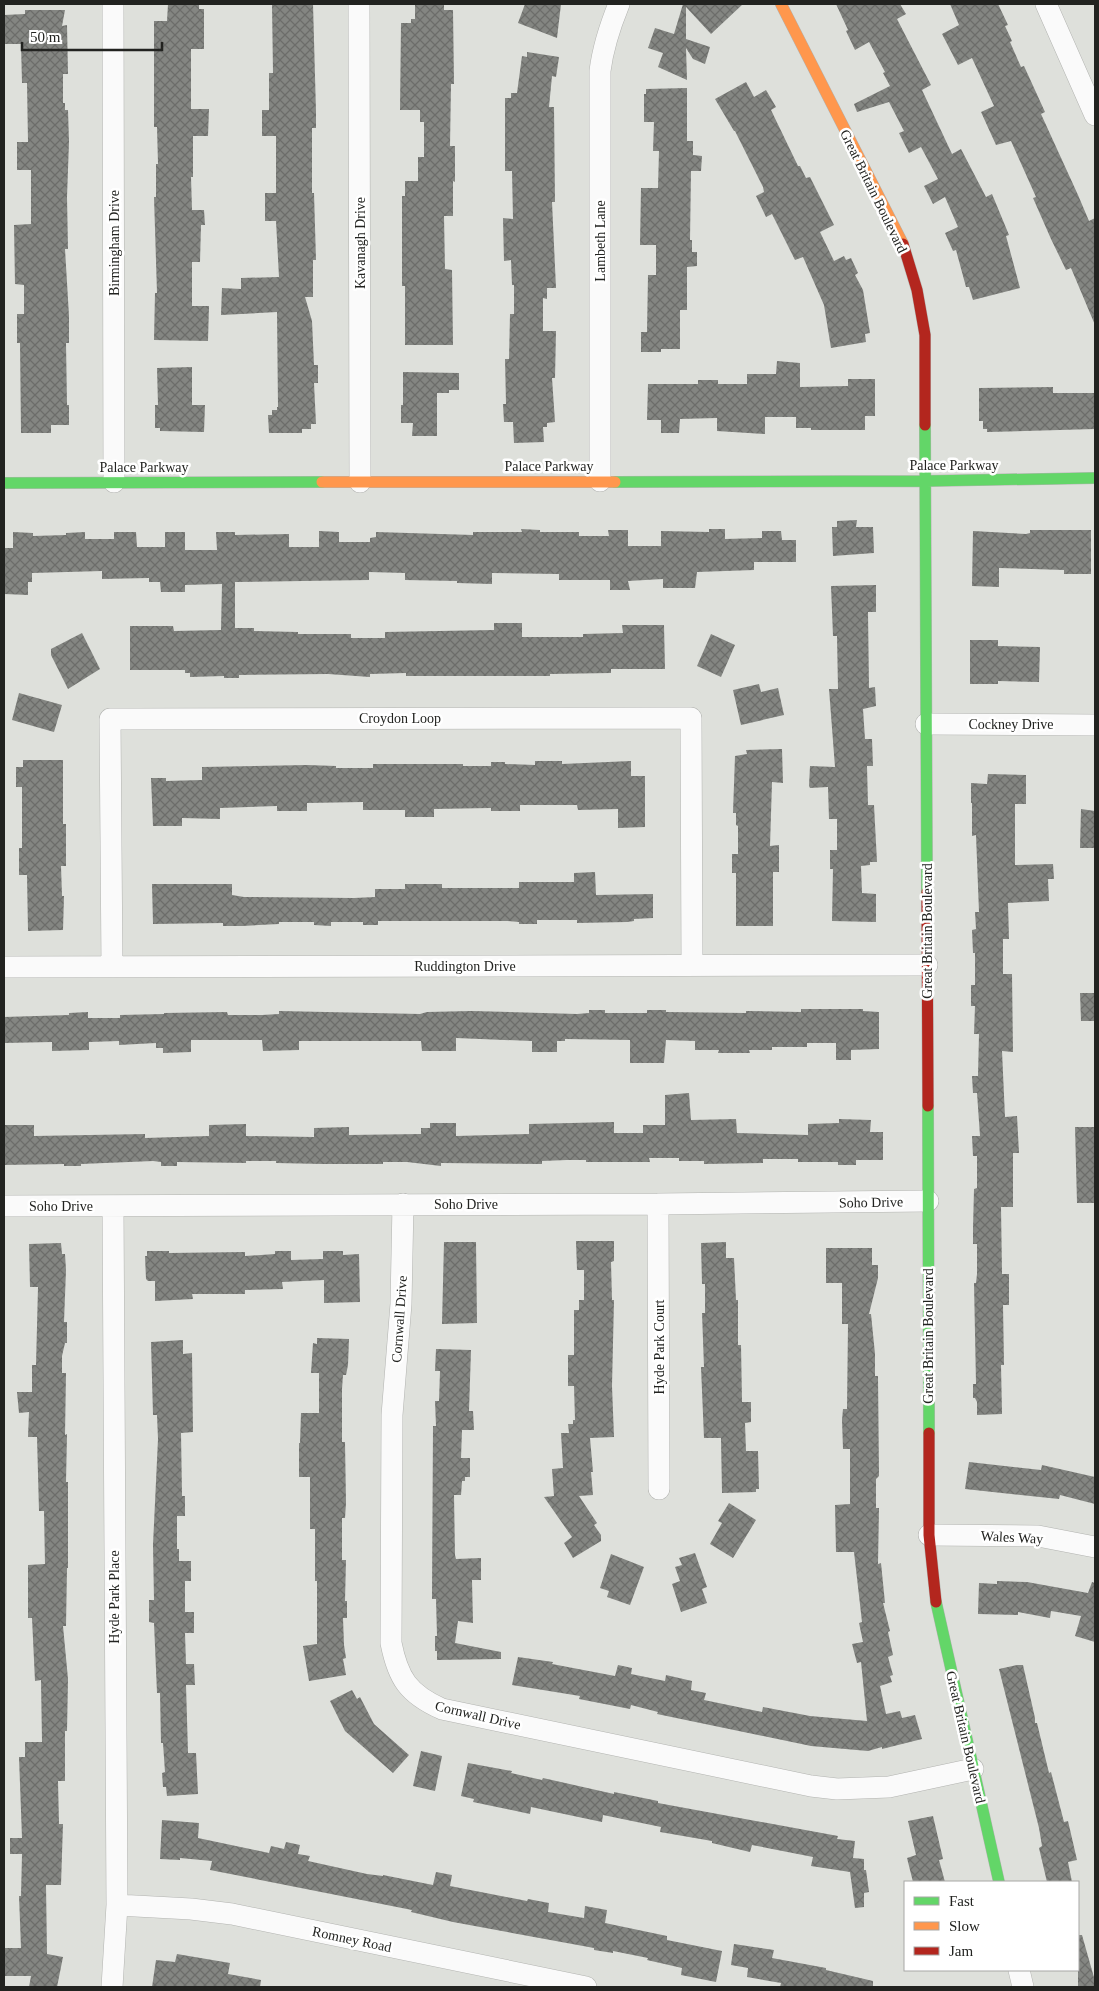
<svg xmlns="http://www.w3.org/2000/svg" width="1099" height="1991" font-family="Georgia,serif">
  <defs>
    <pattern id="building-cross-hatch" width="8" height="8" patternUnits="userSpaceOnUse" patternTransform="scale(1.25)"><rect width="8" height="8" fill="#848682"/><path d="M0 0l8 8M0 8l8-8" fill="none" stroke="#6c6d6a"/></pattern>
  </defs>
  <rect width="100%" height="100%" fill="#dee0db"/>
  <path fill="url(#building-cross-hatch)" d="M168,4H199V9H204V49H191V109H209L208,136H193V177H191L192,210H204L205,225H201L200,262H192V306H209L208,341L154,340L155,293H157L154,197H156V164H158L157,127H154V21H167Z
    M272,4H313L316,112V128H312V193H314L316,260H313V297H305L312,321L314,365H318V383H314L316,424H311V429H302V433H269L268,415H272V410H277V407H278L277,312L221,315L222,288L241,289V278L279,277L276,221H265V193H276V136H262V110H269V73H273Z
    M415,4H444V10H453L454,84H451L450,146H455V182L453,181V216H444L445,269L452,270L453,345H405V286H402V196H405V181H418V157H424V122H420V110H400L401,23H411V19H415Z
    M525,4H561L557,38L518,23Z
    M683,4H743L711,34L686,7V39L710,47L705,64L693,59L686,48L687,80L658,67L663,53L648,48L655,28L674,34Z
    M836,4H900L906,14L897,19L931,85L922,90L952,154L961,149L986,197L992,194L1009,235L1006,236L1020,288L973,300L969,287H966L956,250L953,251L945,233L958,227L945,197L933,204L924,186L938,179L921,147L909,153L899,133L904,131L889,102L857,112L854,104L890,86L883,73L885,72L869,42L855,50L846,31L848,30Z
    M950,4H998L1008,25L1005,26L1012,41L1010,42L1021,67L1024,66L1045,112L1041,114L1078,195L1089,221L1095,218V325L1071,268L1066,270L1051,239L1033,198L1036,197L1011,141L996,145L981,112L994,106L972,58L958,65L942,34L959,25Z
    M25,10H65L62,26L67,25L68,74H63V103H65V110H68L69,142L67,197L68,249H65L69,316V343H66L67,405H69V425H51V433H21L20,343H17V314H24V285L15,284L14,225L31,224V170H17V142H28L27,83H22L21,44H4V15L25,14Z
    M527,52L559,57L556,77L552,76L549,107H554L555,202H552L556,288H547V299L543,298V331H556L555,378H552L555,422L547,423V427H543L544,442L514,443L513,422H504L503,404H506L505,359H509L510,314H514V285H512L511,260L504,261L503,218L513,219L512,171H505V98H511V93H517L522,56L527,57Z
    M746,82L754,97L766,90L776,107L771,110L798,166H800L806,178L810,177L834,225L820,232L834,261L844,256L846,260L851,258L858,273L855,275L863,290L870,333L865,334L866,342L831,348L824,305L803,257L795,260L772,214L766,217L756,196L764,192L763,187L735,131H734L715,99Z
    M687,88V141H693V155L702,156L701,171H691L690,240H692V252H697V266L687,267V310H680V349H661V352H641V332H647L648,275H656V245H640L641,188H658L659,151H653L654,122H644V94H646V89Z
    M777,361L800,363V387L848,386V379H875V416H865V430H811V428H796V417H765V434L717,431V418L680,419L679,433H661V420H647L648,384H698V380H718V384H747V374H776Z
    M192,367V405H205L204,432L160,431V428H155V405H158L157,368Z
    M403,372L459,373V390H449V393H437V436H412L413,423H401V405H403Z
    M1053,387V393H1095V429L987,432V429H983V421H979V388Z
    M857,520L856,527H873L874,553L833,556L832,527H837V521Z
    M521,529L540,530V532H579V536H609L608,530H628V546H661V531L709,532V529H725V539L762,538V531H781L782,540H796V562H754V570L697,572L695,588H663V579L628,581L630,590H610V580H559V574L492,573V584L457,583V581L405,580V573L369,572V580L235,582V628H254V631L298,632V634H351V638H385V632L494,630V623H522V637H583V634L623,633L622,625H664L665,669H611V673L550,674V676H406V673L370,674V677L328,674L239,675V678H224V676L190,677V673H185V670H130V626H173L174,631L221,630L222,584L185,585V592H161L160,582H149V578L102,579V571L32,573V582H28V595L4,594V548H13V532L33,533V536L66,535V533L85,532V539H114V532H136L137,547H165V532H185V550H217L216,532H235V535L289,534V547H319V531L339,532V542H370V538L376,537V532L473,535V532H522Z
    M1030,530H1091V574H1064V570L999,568V587L972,586L973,531L1026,534L1030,533Z
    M876,585V612H868L869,688L875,687L876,706L863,709L865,739H872L873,766H867L868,805H874L877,862H870V865L861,866L862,893L876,894V922L832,921L833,869H830V850H837V819H829L828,787L810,788L809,786L810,766L835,767L829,689H838L837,636H833L831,586Z
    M82,633L100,669L68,689L51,655V649Z
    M711,634L735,645L721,677L697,666Z
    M970,640H998V646L1040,647L1039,682L998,681V684H970Z
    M759,684L761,692L778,688L784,715L741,725L733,690Z
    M19,693L62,705L54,732L12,720Z
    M782,749L783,783L772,782L770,846L779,845V872H773V926H736V873H732V854H738V826L736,825V813H733L735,756L747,754L746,750Z
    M23,760H63V824H66V866H61L62,896H64L63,930L28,931L27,875H19V848H22V787H16V767H23Z
    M535,761H562V764L631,761V776H645V827L618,828V809L578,810L577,805H520V811H491V808L434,809V817H405V810H363V802L307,803V811H277V806L220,808V819L182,818V826H153L151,778H166V781L202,780V767L307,765L336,766V768H373V764H463V766H491V762H505V764L535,765Z
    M988,774L1026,775V804H1015V865L1053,864L1054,879H1048L1049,901L1008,903L1009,939H1003V974H1012L1013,1052L1002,1051L1005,1117L1017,1116L1019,1153H1013V1207H1001L1002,1274H1009V1305H1003L1004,1365H1001L1002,1414L977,1415V1402L975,1398H973V1384H976L974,1283H976L977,1274V1244H973V1229L974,1189L977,1188V1156H973L972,1136H980L977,1093H973L972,1076H978L979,1034H974L975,1006H971V985H975V953H973L972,930L976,929L975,912H979L976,835L972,836V803H971V783L987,784Z
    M1081,809L1095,811V848H1080Z
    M595,872L596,895L653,894V918L634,919V921L627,922L577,923V920H537V924H519V922L508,921H378V925H363V922H331V926L314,925V922H279V924L242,926H223V923L153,924L152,884H232V895L244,897L354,898L375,897V889H405V884H442V888H519V882H574V873Z
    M1080,993H1095V1021H1081Z
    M801,1009H863V1011L879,1012V1049L851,1050V1060H836V1043H807V1047H772V1050H749L750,1053H718L719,1050H695V1041L666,1040L664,1063H630V1040L565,1039V1041H557V1052H532V1041L456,1038V1051H422L421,1041H299V1050L263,1051L262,1040H191V1052L163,1053V1048H156V1043L119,1045V1041L89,1042V1050L52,1051V1042L4,1043V1017L69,1015V1013L88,1012V1018H120V1015L164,1014V1013L227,1012L228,1015H262L279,1014V1011L420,1014L427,1012L472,1011L577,1014L589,1013V1010H605V1013H647V1010H666V1012L746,1013V1011L801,1012Z
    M689,1093L691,1120L736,1119L737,1133L808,1135V1124L839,1123V1119L871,1120L870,1132H883V1160H856V1165H838V1162H798V1159H763V1163L704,1164V1161H679V1158H649L650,1162H586V1160H567L542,1161V1164L441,1163V1166L407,1162H383V1164H323L276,1163V1161H246V1163L177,1162V1166H161V1162L153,1161L81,1164V1166H64V1164L4,1165V1125H34V1136L145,1134V1138L209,1136V1125L246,1124V1136L314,1137V1128L349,1127V1135L421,1134V1128H430V1123H456V1136L529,1134V1124L614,1122V1133H643V1125H665V1095Z
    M1075,1127H1095V1203H1077Z
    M576,1241H614V1261L611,1262L612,1300H614L612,1386L614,1437L590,1438L593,1472H591L593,1495L579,1496L597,1523L594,1525L601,1535V1541L573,1558L564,1543L572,1537L544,1497L554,1496L552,1469L563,1468L561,1433H569L568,1424H573V1420H575L574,1386H568V1355H574V1310H579V1300H584V1270H577Z
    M444,1242H476L477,1323L442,1324Z
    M726,1242V1258H734L736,1300H738V1345H741L742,1402H751V1422L745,1423L746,1451H758L759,1489H756V1492L722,1493L721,1438H704L701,1367H704L702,1313H705V1284H702L701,1243Z
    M61,1243L62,1254H65L66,1270L64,1322H67V1343H65L62,1356V1373H66L65,1435L67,1434L66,1482H68V1568H67L66,1626H63L68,1679L67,1731H65V1781H58L59,1824H63L61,1885H46L47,1954L63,1957L57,1987H29L31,1976H4V1948H21L19,1896H21L22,1854H10V1838H22L19,1757H25V1742H42L41,1680L35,1681L32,1618H28V1565L45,1564L44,1511H39L37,1437H28L29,1412L19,1413L17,1392H32V1365H36L38,1287H30L29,1244Z
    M826,1248H872V1265H878V1278L869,1314H871L875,1354V1376H878L879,1476L876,1479V1508H879L878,1564L881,1563L885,1603H883L890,1631L888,1632L893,1655L888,1657L893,1675L890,1676L892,1682L880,1686L886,1714L900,1711L902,1718L915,1715L922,1739L882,1749V1747L868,1751L811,1746L657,1714L658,1712L631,1705L630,1709L579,1699L580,1696L512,1685L518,1657L553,1662L552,1664L615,1676L618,1665L632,1668L631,1674L665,1681L666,1675L692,1681L691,1690L706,1693L704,1700L762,1712L763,1707L810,1716L867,1721L861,1662L857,1663L852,1644L863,1642L859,1623L862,1622L854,1552H836L835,1505L850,1504V1449H843L842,1420L843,1409H847L848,1324H842V1283H826Z
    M147,1251H169V1253L245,1252V1256L275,1254V1251H291V1260L323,1259V1251H343V1255L359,1254L360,1302L324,1303V1280L282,1282L283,1289L245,1290V1294H192L193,1299L155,1301V1281H148L146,1279L145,1256H147Z
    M317,1338L349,1339L348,1365L346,1375H343L342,1389V1442H345L346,1503L345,1518H342V1560H346L345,1601H347V1618H343L344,1645L346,1658L343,1659L346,1675L309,1681L303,1646L317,1644V1581H315V1529H310V1477H299V1443H300L301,1413H319V1373H311L313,1343L317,1344Z
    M183,1340V1354L192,1353L193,1432L181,1433L182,1496H185V1516H177V1549H179V1561H191V1581H185V1612H194V1633H185L186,1664H194L195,1685H186L188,1753H196L198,1794L167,1796L166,1787H163L162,1773L165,1772L163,1743H161L160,1693H157L154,1623L149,1622V1600H154L153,1545L158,1439L157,1415H153L151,1342Z
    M436,1349L471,1350L469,1411H473L474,1430H462L461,1458H470V1477H465V1481H462L461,1495H454L455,1555L456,1559L481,1558V1580H472L473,1623L458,1621L455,1643L501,1652V1659L437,1660V1651H435V1636H437L436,1599H432L433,1426H436L435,1401H439L440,1371H435Z
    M969,1462L1041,1470L1042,1465L1095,1477V1504L1060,1495L1059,1499L965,1489Z
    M729,1503L756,1520L733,1558L710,1544L722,1523L718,1521Z
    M695,1553L707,1587L702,1589L707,1603L681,1612L672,1584L680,1581L675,1567L682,1565L679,1558Z
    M611,1554L644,1567L630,1605L607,1597L609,1591L600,1588Z
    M997,1581L1027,1582L1088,1593L1092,1582L1095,1583V1642L1075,1636L1081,1616L1051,1611L1050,1618L1018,1612V1615L978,1614L979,1583L997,1584Z
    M1017,1665H1023L1035,1718V1723H1037L1049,1773L1051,1772L1064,1822L1068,1821L1077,1860L1068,1862L1072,1882H1047L1039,1848L1042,1846L1039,1828L999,1669Z
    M352,1690L357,1699L360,1697L374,1724L409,1755L393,1773L345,1731L330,1701Z
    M421,1751L442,1756L435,1791L413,1786Z
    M468,1763L512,1771L511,1773L542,1780L543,1778L614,1794V1792L658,1801V1803L838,1836L837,1839L855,1841L853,1858L864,1859V1870H866L869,1892L864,1893V1907L855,1908L850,1872L811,1866L813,1857L752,1845L750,1852L712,1843V1841L660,1832L661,1827L603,1815L602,1822L531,1807L530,1814L473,1802L474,1799L461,1796Z
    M933,1816L943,1859L939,1860L945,1882H913L907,1858L916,1855L908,1821Z
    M162,1820L199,1823L198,1838L269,1853L271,1846L284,1849L286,1842L300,1845L298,1854L310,1856L308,1861L367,1874L383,1876V1875L433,1885L436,1872L452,1875L450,1886L527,1901L528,1899L549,1903L548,1912L584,1918L585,1906L607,1910L605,1923L667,1936V1940L722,1951L716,1982L681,1975L682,1968L647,1960L648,1958L613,1951V1953L594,1950V1948L453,1922L411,1912L412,1910L210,1870L212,1861L180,1858V1860L160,1859Z
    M1078,1935H1082L1095,1981V1987H1078Z
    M734,1944L774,1950L772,1958L826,1968V1970L873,1981V1987H780L781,1983L747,1977L748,1968L731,1965Z
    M177,1954L230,1963L228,1974L261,1980L260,1987H152L156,1960L175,1962Z"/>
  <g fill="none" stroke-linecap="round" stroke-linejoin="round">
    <defs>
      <path id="street" d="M113,4L114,482
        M359,4L360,482
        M1046,4L1095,115
        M600,481V71C603,47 610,26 619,4
        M926,724L1095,725
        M4,967L927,965
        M112,967L110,719H128L691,718L692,965
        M403,1204L401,1304L392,1415L391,1643C398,1678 408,1694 442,1709L811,1786L837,1789L889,1787L973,1769
        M658,1204L659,1489
        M4,1206L658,1204L928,1201
        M929,1535L1038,1536L1095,1547
        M117,1905L191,1909L232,1914L586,1987
        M1019,1970L1023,1987
        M112,1987L117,1905L113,1206"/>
      <path id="fast" d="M925,425L927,892
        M615,482L926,481L1095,478
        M4,483L322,482
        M928,1106L929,1433
        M936,1602L999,1882"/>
      <path id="slow" d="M781,4L903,244
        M322,482H615"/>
      <path id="jam" d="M903,244L917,290L925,335V425
        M927,892L928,1106
        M929,1433V1535L936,1602"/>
    </defs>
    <use href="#street" stroke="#b2b3b0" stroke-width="22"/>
    <use href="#fast" stroke="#b2b3b0" stroke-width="12"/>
    <use href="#slow" stroke="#b2b3b0" stroke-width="12"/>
    <use href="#jam" stroke="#b2b3b0" stroke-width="12"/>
    <use href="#street" stroke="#fafafa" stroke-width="21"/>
    <use href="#fast" stroke="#63d668" stroke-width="11"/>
    <use href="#slow" stroke="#ff974d" stroke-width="11"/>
    <use href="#jam" stroke="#b3261e" stroke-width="11"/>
  </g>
  <g text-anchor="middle" stroke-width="5" stroke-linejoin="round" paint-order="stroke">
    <g font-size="14" fill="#222320" stroke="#fff">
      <text transform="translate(874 191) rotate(64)" y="5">Great Britain Boulevard</text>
      <text transform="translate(600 241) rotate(-90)" y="5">Lambeth Lane</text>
      <text transform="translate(114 243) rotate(-90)" y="5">Birmingham Drive</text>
      <text transform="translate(360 243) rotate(-90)" y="5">Kavanagh Drive</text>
      <text x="954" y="470">Palace Parkway</text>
      <text x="549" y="471">Palace Parkway</text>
      <text x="144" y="472">Palace Parkway</text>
      <text x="400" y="723">Croydon Loop</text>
      <text x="1011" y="729">Cockney Drive</text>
      <text transform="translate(927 931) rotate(-90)" y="5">Great Britain Boulevard</text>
      <text x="465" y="971">Ruddington Drive</text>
      <text transform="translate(871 1202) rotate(-1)" y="5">Soho Drive</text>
      <text x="466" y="1209">Soho Drive</text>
      <text x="61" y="1211">Soho Drive</text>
      <text transform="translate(399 1319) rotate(-86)" y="5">Cornwall Drive</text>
      <text transform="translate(928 1336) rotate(-90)" y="5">Great Britain Boulevard</text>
      <text transform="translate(659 1347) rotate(-90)" y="5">Hyde Park Court</text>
      <text transform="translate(1012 1537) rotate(3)" y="5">Wales Way</text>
      <text transform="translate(114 1597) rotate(-90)" y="5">Hyde Park Place</text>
      <text transform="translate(478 1715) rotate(13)" y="5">Cornwall Drive</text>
      <text transform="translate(966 1737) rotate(77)" y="5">Great Britain Boulevard</text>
      <text transform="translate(352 1939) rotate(12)" y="5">Romney Road</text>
    </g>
  </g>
  <rect width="1099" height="1991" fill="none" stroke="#222320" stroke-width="10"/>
  <rect x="904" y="1881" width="175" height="90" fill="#ffffff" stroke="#a7a7a6"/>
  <rect x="914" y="1897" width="25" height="8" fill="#63d668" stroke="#a7a7a6"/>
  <text x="949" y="1906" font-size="15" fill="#222320">Fast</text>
  <rect x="914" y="1922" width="25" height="8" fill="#ff974d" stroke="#a7a7a6"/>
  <text x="949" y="1931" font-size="15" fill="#222320">Slow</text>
  <rect x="914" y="1947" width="25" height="8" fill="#b3261e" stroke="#a7a7a6"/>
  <text x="949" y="1956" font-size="15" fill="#222320">Jam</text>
  <path d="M22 42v8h140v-8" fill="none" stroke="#222320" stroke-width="2.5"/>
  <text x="30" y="42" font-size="15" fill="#222320" stroke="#ffffff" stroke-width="4" paint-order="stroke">50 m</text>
</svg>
